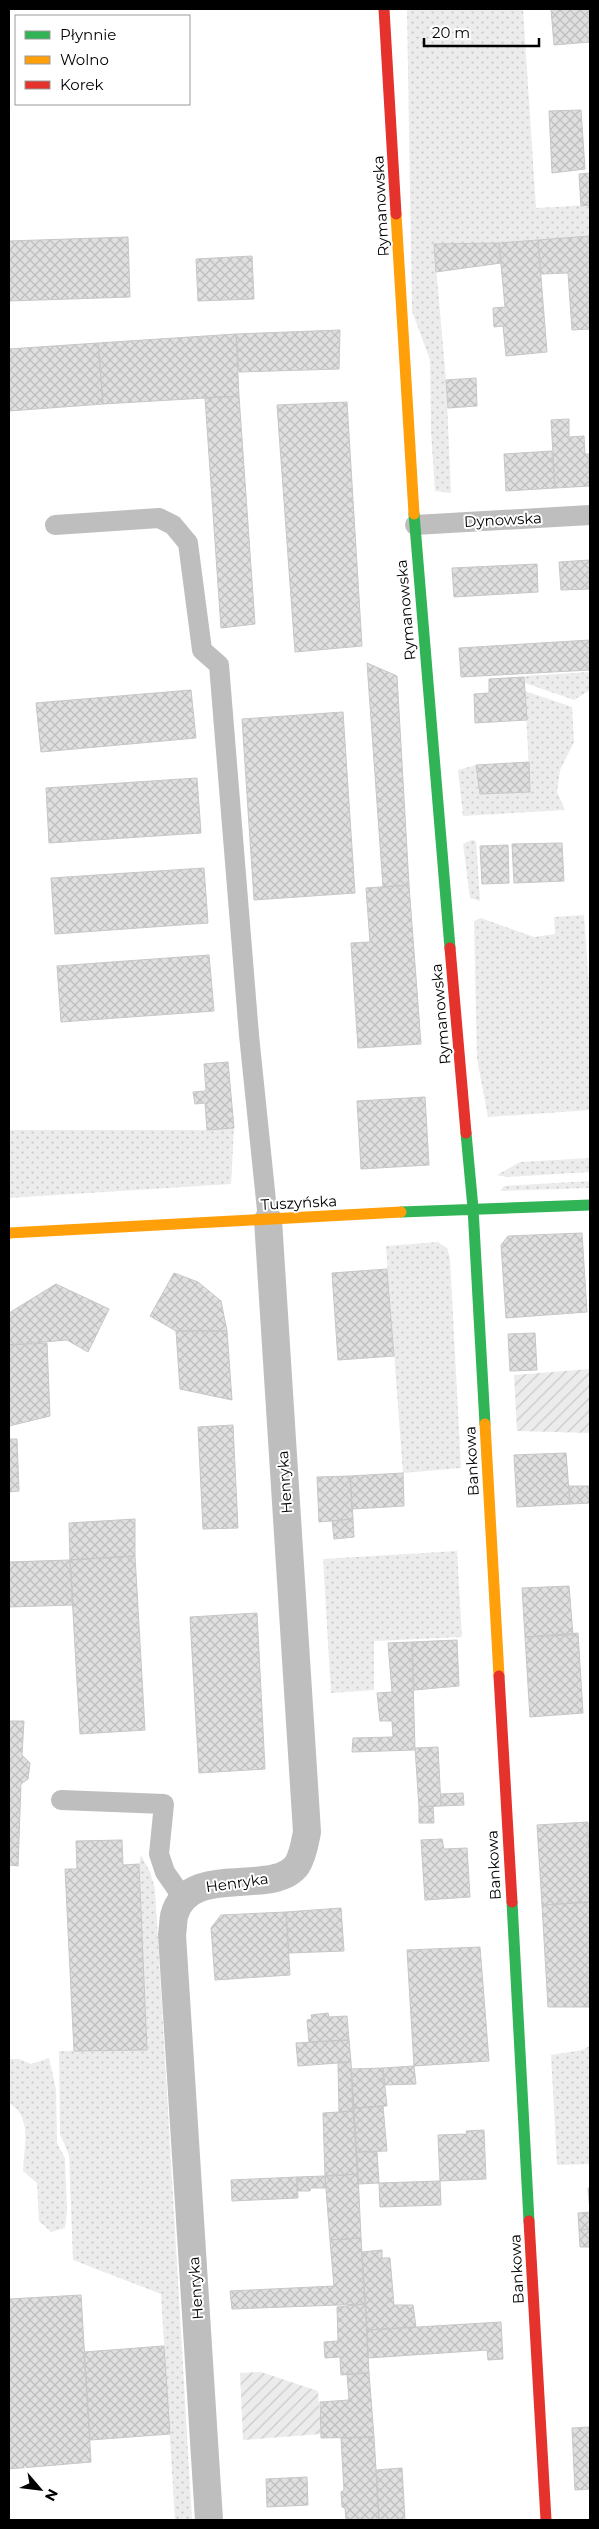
<svg xmlns="http://www.w3.org/2000/svg" width="599" height="2529" font-family="Montserrat,sans-serif">
  <defs>
    <pattern id="grass-dots" width="8" height="8" patternUnits="userSpaceOnUse" patternTransform="scale(1.25)"><rect width="8" height="8" fill="#ececec"/><path d="M2 2h.1M6 6h.1" fill="none" stroke="#c9c9c9" stroke-width="1.8" stroke-linecap="round"/></pattern>
    <pattern id="garden-furrows" width="10" height="10" patternUnits="userSpaceOnUse" patternTransform="scale(1.25)"><rect width="10" height="10" fill="#ececec"/><path d="M-1 1l2-2M0 10L10 0M9 11l2-2" fill="none" stroke="#c9c9c9"/></pattern>
    <pattern id="building-cross-hatch" width="8" height="8" patternUnits="userSpaceOnUse" patternTransform="scale(1.25)"><rect width="8" height="8" fill="#dfdfdf"/><path d="M0 0l8 8M0 8l8-8" fill="none" stroke="#bebebe"/></pattern>
  </defs>
  <rect width="100%" height="100%" fill="#fff"/>
  <path fill="url(#grass-dots)" d="M407,9H523L536,208L590,205V236L499,243L434,244L446,380L451,493L435,491L431,432L430,360L412,311Z
    M590,672V690L574,700L525,683L524,676Z
    M525,691L572,707L574,742L560,770L557,792L565,810L463,816L458,770L476,765L530,789Z
    M472,840L476,841L480,901L470,898L463,844Z
    M584,915L590,999V1110L488,1117L477,1059L474,921L481,918L534,937L555,934L554,917Z
    M234,1128L231,1184L9,1198V1130H207Z
    M590,1158V1172L506,1177L497,1175L520,1162Z
    M590,1181V1188L500,1191L504,1186Z
    M438,1242L447,1248L450,1259L461,1468L403,1473L386,1246Z
    M457,1551L462,1637L374,1641V1690L331,1693L323,1559Z
    M141,1855L150,1872L155,1889L192,2520H175L161,2294L73,2260L69,2155L60,2134L59,2051L147,2050L139,1864Z
    M590,2046V2164L557,2165L551,2055L582,2050Z
    M49,2058L56,2089L57,2143L65,2158L67,2210L65,2228L51,2232L39,2221L37,2183L23,2171C24,2147 33,2117 9,2103V2059H19L31,2064Z"/>
  <path fill="url(#garden-furrows)" d="M590,1369V1433L517,1431L514,1375Z
    M261,2372L318,2391L321,2434L243,2440L240,2373Z"/>
  <path fill="url(#building-cross-hatch)" stroke="#c7c7c7" d="M551,9H589L590,42L554,45Z
    M581,110L585,169L552,173L549,111Z
    M590,173V205L581,206L579,174Z
    M590,236V329L572,330L568,273L541,274L538,240Z
    M128,237L130,297L9,301V241Z
    M538,240L547,352L506,356L503,326L494,327L493,308L505,307L499,243Z
    M499,243L501,263L436,272L434,244Z
    M252,256L254,299L198,301L196,259Z
    M340,330L339,369L239,372L236,334Z
    M236,334L239,396L103,404L98,343Z
    M98,343L103,404L9,411V349Z
    M476,378L477,406L448,408L446,380Z
    M239,396L255,624L221,628L205,398Z
    M347,402L362,646L295,652L277,405Z
    M569,419V437L584,436L585,454H589L590,486L555,488L551,420Z
    M552,451L555,488L506,491L504,454Z
    M590,560V589L561,590L559,562Z
    M537,564L538,592L454,597L452,568Z
    M590,640V670L461,677L459,648Z
    M367,663L397,676L409,885L383,887Z
    M524,677L527,720L475,723L474,694L489,693V679Z
    M191,690L196,738L41,752L36,703Z
    M343,712L355,893L254,900L242,719Z
    M529,762L530,792L480,794L476,765Z
    M197,778L201,833L49,843L46,788Z
    M562,843L564,881L514,883L512,844Z
    M508,845L509,883L482,884L480,846Z
    M204,868L208,923L55,934L51,878Z
    M409,885L421,1044L358,1048L351,943L370,942L366,888Z
    M209,955L214,1011L61,1022L57,966Z
    M228,1062L234,1128L207,1130L205,1103L195,1104L193,1092L206,1091L204,1064Z
    M425,1097L429,1165L361,1169L357,1101Z
    M582,1233L587,1312L506,1318L501,1245L508,1236Z
    M387,1269L394,1356L338,1360L332,1273Z
    M174,1273L198,1282L221,1301L227,1331H176L150,1316Z
    M56,1284L109,1309L88,1352L67,1340L9,1345V1313Z
    M176,1331H227L232,1400L180,1389Z
    M535,1333L537,1370L510,1371L508,1334Z
    M47,1343L50,1416L9,1426V1345Z
    M233,1425L238,1528L203,1529L198,1427Z
    M9,1439H17L19,1491L9,1492Z
    M566,1453L570,1504L517,1507L514,1455Z
    M403,1473L404,1506L352,1509L350,1476Z
    M350,1476L353,1519L319,1522L317,1477Z
    M569,1486H590V1503L570,1504Z
    M135,1519V1556L70,1560L69,1523Z
    M353,1519L354,1537L334,1539L332,1521Z
    M135,1556L145,1730L80,1734L70,1560Z
    M70,1560L73,1605L9,1607V1562Z
    M569,1586L573,1635L525,1637L522,1588Z
    M257,1613L265,1769L199,1773L190,1617Z
    M578,1633L583,1713L530,1717L525,1637Z
    M457,1640L459,1686L414,1690L412,1642Z
    M412,1642L415,1750L352,1752L353,1738L393,1737L392,1721H380L377,1693L392,1692L388,1643Z
    M9,1721H24L22,1755L30,1763L28,1779L21,1784L18,1866L9,1865Z
    M438,1747L441,1806L419,1807L415,1748Z
    M463,1793L464,1805L441,1806V1794Z
    M433,1806L434,1823H419V1807Z
    M588,1822L590,1902L542,1905L537,1825Z
    M442,1839L444,1849L467,1848L470,1897L425,1900L421,1840Z
    M122,1840L123,1865L139,1864L147,2050L74,2051L65,1869H77L76,1841Z
    M590,1902V2007H548L542,1905Z
    M341,1908L344,1951L289,1953L286,1912Z
    M286,1912L290,1975L215,1980L211,1928L221,1915Z
    M480,1947L489,2061L414,2066L407,1950Z
    M328,2013L329,2017L347,2016L349,2040L309,2042L307,2020L312,2019L311,2015Z
    M349,2040L351,2062L298,2066L296,2043Z
    M338,2062H351L354,2111L339,2112Z
    M414,2066L416,2084L383,2085V2068Z
    M383,2068L387,2106L353,2108L351,2069Z
    M383,2106L387,2151L356,2152L353,2108Z
    M354,2111L358,2174L325,2176L323,2113Z
    M484,2130L486,2179L440,2181L438,2135L467,2134L466,2131Z
    M356,2152H377L379,2183L358,2184Z
    M358,2174L361,2238L330,2240L325,2176Z
    M325,2176L326,2188H311L310,2191H297V2177Z
    M297,2177L298,2198L232,2201L231,2180Z
    M440,2181L441,2205L380,2207L379,2183Z
    M588,2188H590V2229L579,2230L578,2213L590,2212Z
    M590,2229V2249V2247H580L579,2230Z
    M361,2238L365,2304L232,2309L230,2291L334,2286L330,2240Z
    M382,2250V2258H390L394,2305H413L416,2327L367,2330L362,2252Z
    M81,2295L91,2462L9,2469V2299Z
    M365,2304L369,2373L341,2375L340,2357L325,2358L324,2342L338,2341L337,2307Z
    M501,2322L503,2359L488,2360L487,2350L368,2358L367,2330Z
    M164,2346L170,2434L90,2440L84,2352Z
    M369,2373L374,2437L321,2438L320,2402L349,2400L347,2374Z
    M590,2427V2489L575,2490L572,2428Z
    M374,2437L379,2520H346L345,2508L342,2507L341,2492L344,2490L341,2438Z
    M402,2468L405,2520H379L376,2470Z
    M307,2477L308,2505L267,2507L266,2479Z"/>
  <g fill="none" stroke-linecap="round" stroke-linejoin="round">
    <path stroke="#bebebe" stroke-width="20" d="M55,525L159,518L173,525L188,543L202,650L219,665L249,1035L268,1220
      M415,525L590,515
      M61,1800L164,1804L159,1854L165,1872L183,1898"/>
    <path stroke="#bebebe" stroke-width="28" d="M209,2520L172,1935C173,1929 173,1922 174,1916C188,1861 274,1898 297,1865C303,1856 305,1842 307,1832L268,1220"/>
    <path stroke="#30b455" stroke-width="11" d="M414,514L450,948
      M466,1133L473,1208L485,1424
      M401,1212L590,1205
      M512,1902L529,2221"/>
    <path stroke="#ff9f0a" stroke-width="11" d="M396,214L414,514
      M9,1233L401,1212
      M485,1424L499,1676"/>
    <path stroke="#e5322d" stroke-width="11" d="M384,9L396,214
      M450,948L466,1133
      M499,1676L512,1902
      M529,2221L546,2520"/>
  </g>
  <g text-anchor="middle" stroke-width="4" stroke-linejoin="round" paint-order="stroke">
    <g font-size="15" fill="#000" stroke="#fff">
      <text transform="translate(381 206) rotate(-93)" y="5">Rymanowska</text>
      <text transform="translate(503 520) rotate(-3)" y="5">Dynowska</text>
      <text transform="translate(406 610) rotate(-95)" y="5">Rymanowska</text>
      <text transform="translate(441 1014) rotate(-95)" y="5">Rymanowska</text>
      <text transform="translate(299 1203) rotate(-3)" y="5">Tuszyńska</text>
      <text transform="translate(472 1461) rotate(-93)" y="5">Bankowa</text>
      <text transform="translate(285 1482) rotate(-94)" y="5">Henryka</text>
      <text transform="translate(494 1865) rotate(-93)" y="5">Bankowa</text>
      <text transform="translate(237 1883) rotate(-8)" y="5">Henryka</text>
      <text transform="translate(517 2269) rotate(-93)" y="5">Bankowa</text>
      <text transform="translate(196 2288) rotate(-94)" y="5">Henryka</text>
    </g>
  </g>
  <rect width="599" height="2529" fill="none" stroke="#000000" stroke-width="20"/>
  <rect x="15" y="15" width="175" height="90" fill="#ffffff" stroke="#999999"/>
  <rect x="25" y="31" width="25" height="8" fill="#30b455" stroke="#999999"/>
  <text x="60" y="40" font-size="15" fill="#000000">Płynnie</text>
  <rect x="25" y="56" width="25" height="8" fill="#ff9f0a" stroke="#999999"/>
  <text x="60" y="65" font-size="15" fill="#000000">Wolno</text>
  <rect x="25" y="81" width="25" height="8" fill="#e5322d" stroke="#999999"/>
  <text x="60" y="90" font-size="15" fill="#000000">Korek</text>
  <g transform="translate(40 2489) rotate(118)" stroke="#ffffff" stroke-width="4" paint-order="stroke">
  <path d="M0-4L9 19L0 12L-9 19Z" fill="#000000"/>
  <text y="-8" font-size="14" font-weight="bold" text-anchor="middle" fill="#000000">N</text>
  </g>
  <path d="M424 38v8h115v-8" fill="none" stroke="#000000" stroke-width="2.5"/>
  <text x="432" y="38" font-size="15" fill="#000000" stroke="#ffffff" stroke-width="4" paint-order="stroke">20 m</text>
</svg>
